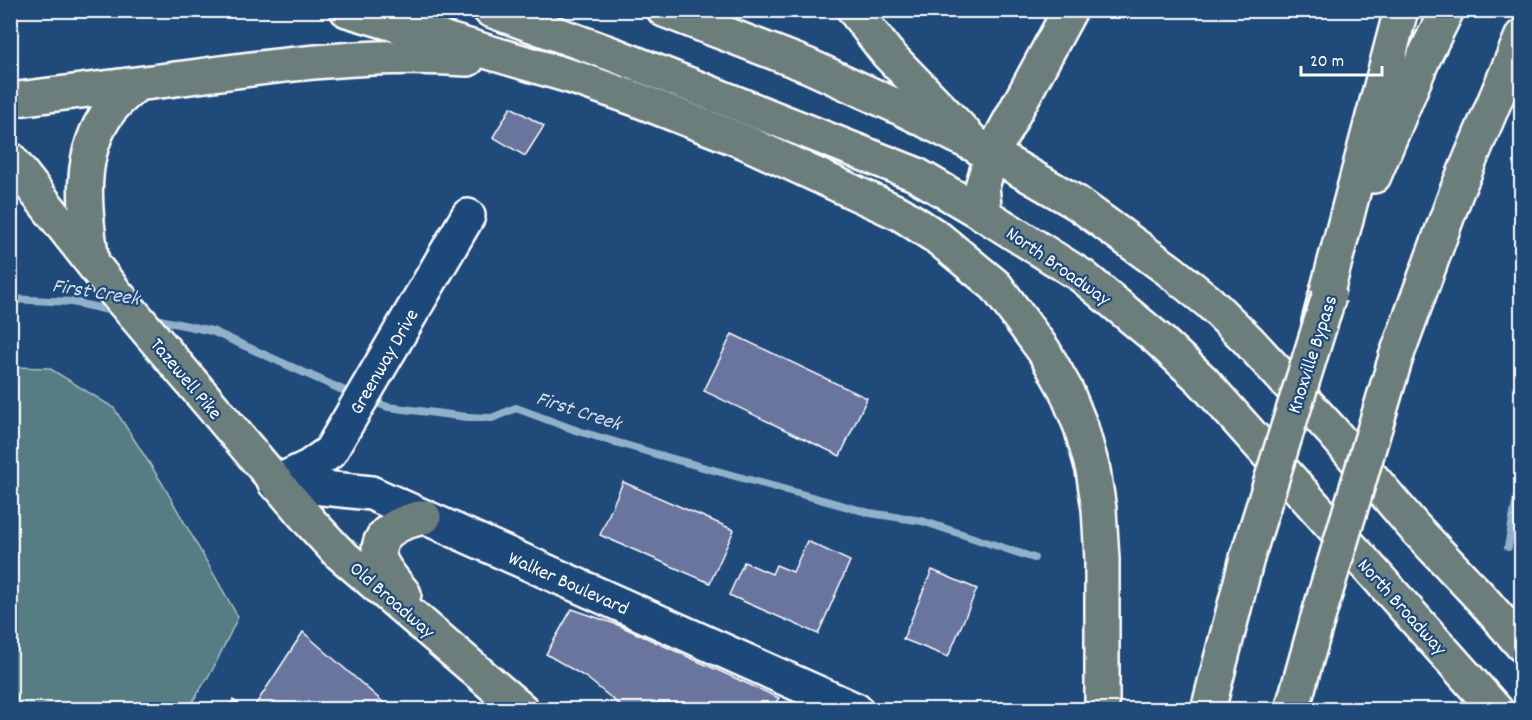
<svg xmlns="http://www.w3.org/2000/svg" width="1532" height="720" font-family="Dekko,sans-serif">
  <rect width="100%" height="100%" fill="#1f4a7a"/>
  <filter id="ink" filterUnits="userSpaceOnUse"><feTurbulence type="fractalNoise" baseFrequency=".0167" numOctaves="2"/><feDisplacementMap in="SourceGraphic" scale="12" xChannelSelector="R" yChannelSelector="G"/><feConvolveMatrix kernelMatrix="1 2 1 2 8 2 1 2 1" color-interpolation-filters="sRGB"/></filter>
  <g filter="url(#ink)">
    <path fill="#577d83" stroke="#abbec1" stroke-width="1.5" d="M11,367L49,368L114,408L162,483L238,617L213,669L188,709H11Z"/>
    <g fill="none" stroke-linecap="round" stroke-linejoin="round">
      <path stroke="#91b0c9" stroke-width="8" d="M10,299L72,302L117,312
        M150,318L212,331L356,396
        M368,400L388,407L467,417L492,418L516,408L578,431L659,455L870,513L922,521L1034,558
        M1508,547L1522,470"/>
    </g>
    <path fill="#6a749e" stroke="#fff" stroke-width="1.5" d="M511,107L544,126L525,156L493,137Z
      M732,334L867,398L840,456L704,391Z
      M623,482L734,530L710,583L600,535Z
      M807,541L850,561L818,634L729,595L744,562L772,574L776,565L793,572Z
      M932,570L977,589L948,657L903,639Z
      M572,609L618,625L779,698L771,710H626L587,678L546,654Z
      M303,632L392,710H252Z
      M233,700L248,710H229Z"/>
    <g fill="none" stroke-linecap="round" stroke-linejoin="round">
      <defs>
        <path id="minor" d="M275,483L371,493L856,710
          M275,483L309,467L330,452L468,216"/>
        <path id="major" d="M490,10L612,54L915,174L985,215L1082,276L1158,339L1202,380L1496,710
          M664,10L809,66L907,111L992,154L1077,203L1169,270L1209,302L1247,339L1332,431L1414,527L1481,598L1522,645
          M10,159L114,291L311,523L337,551L522,710
          M985,215L982,187L992,154
          M404,594C396,584 379,565 379,553C378,529 405,521 424,517"/>
        <path id="highway" d="M347,10L576,78L633,98L745,142L901,214L938,238L996,286L1044,351L1066,390L1081,427L1093,470L1099,509L1102,560V710
          M854,10L887,53L979,148
          M10,100C71,92 131,85 191,77C283,64 375,53 468,59
          M992,154L1070,10
          M1374,176L1424,57L1447,10
          M92,262C85,210 76,154 110,110C118,100 128,92 137,84
          M1319,322L1401,10
          M1396,357L1456,193L1522,36
          M1208,710L1247,558
          M1292,710L1317,621"/>
      </defs>
      <use href="#minor" stroke="#fff" stroke-width="38"/>
      <use href="#major" stroke="#fff" stroke-width="38"/>
      <use href="#highway" stroke="#fff" stroke-width="38"/>
      <use href="#minor" stroke="#1f4a7a" stroke-width="33"/>
      <use href="#major" stroke="#6c7e7c" stroke-width="33"/>
      <use href="#highway" stroke="#6c7e7c" stroke-width="33"/>
      <defs>
        <path id="highway-bridge" d="M1247,558L1329,296
          M1317,621L1396,357"/>
      </defs>
      <use href="#highway-bridge" stroke="#fff" stroke-width="38" stroke-linecap="butt"/>
      <use href="#highway-bridge" stroke="#6c7e7c" stroke-width="33"/>
    </g>
  </g>
  <g text-anchor="middle" stroke-width="4.5" stroke-linejoin="round" paint-order="stroke">
    <g font-size="20" fill="#fff" stroke="#1f4a7a">
      <text transform="translate(1059 265) rotate(35)" y="7">North Broadway</text>
      <text transform="translate(1311 354) rotate(-72)" y="7">Knoxville Bypass</text>
      <text transform="translate(383 361) rotate(-60)" y="7">Greenway Drive</text>
      <text transform="translate(187 378) rotate(50)" y="7">Tazewell Pike</text>
      <text transform="translate(569 582) rotate(24)" y="7">Walker Boulevard</text>
      <text transform="translate(393 599) rotate(41)" y="7">Old Broadway</text>
      <text transform="translate(1403 606) rotate(48)" y="7">North Broadway</text>
    </g>
    <g font-size="21" font-style="italic" fill="#d1dee8" stroke="#1f4a7a">
      <text transform="translate(96 291) rotate(9)" y="7">First Creek</text>
      <text transform="translate(579 410) rotate(18)" y="7">First Creek</text>
    </g>
  </g>
  <rect width="1532" height="720" fill="none" stroke="#1f4a7a" stroke-width="36"/>
  <rect x="18" y="18" width="1496" height="684" fill="none" stroke="#fff" stroke-width="2" filter="url(#ink)"/>
  <path d="M1301 66v9h81v-9" fill="none" stroke="#ffffff" stroke-width="3"/>
  <text x="1310" y="66" font-size="18" fill="#ffffff" stroke="#1f4a7a" stroke-width="4.5" paint-order="stroke">20 m</text>
</svg>
